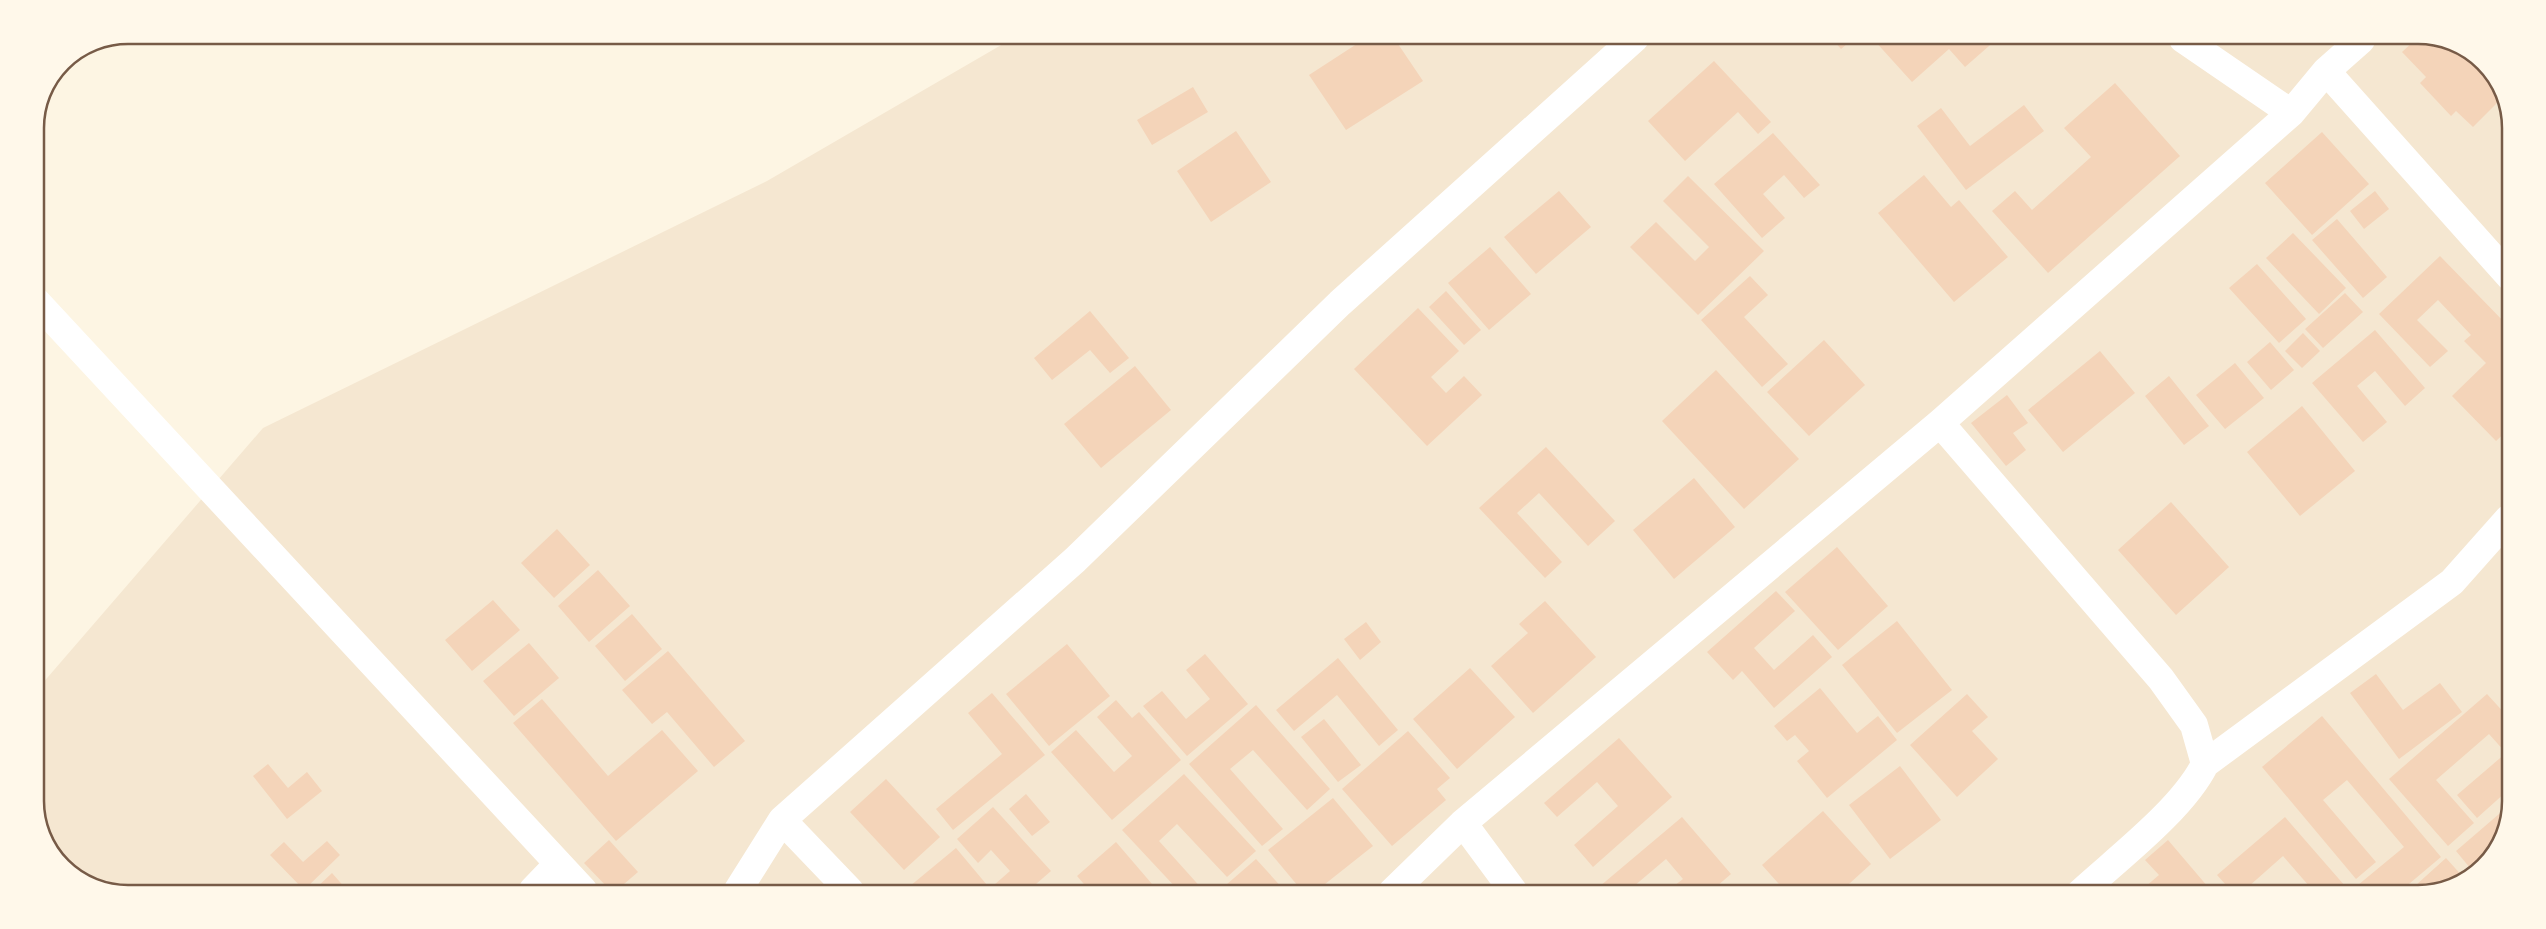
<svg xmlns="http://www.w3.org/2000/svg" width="2546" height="929" font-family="Cabin,sans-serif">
  <rect width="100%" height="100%" fill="#fdf5e3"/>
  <path fill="#f5e7d1" d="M1015,37L2448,40L2492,71L2511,122L2506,831L2474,875L2418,894L98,889L54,858L35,807V692L263,428L767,181Z"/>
  <path fill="#f4d4b9" d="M1366,38H1394L1423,81L1346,130L1309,75Z
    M1832,39H1853L1841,49Z
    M1873,39H1997L1965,67L1949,49L1912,82Z
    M2415,40H2448L2484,66L2480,70L2498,88L2502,98L2473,127L2456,111L2451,116L2420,83L2426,77L2402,52Z
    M1714,61L1771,122L1758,134L1738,112L1685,161L1648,121Z
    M2115,83L2180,156L2048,273L1992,211L2015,191L2032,210L2091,157L2064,128Z
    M1193,87L1208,112L1152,145L1137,120Z
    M2024,105L2044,131L1966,190L1917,126L1941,108L1970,146Z
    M1236,131L1271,182L1211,222L1177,171Z
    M2322,132L2369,184L2312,235L2265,183Z
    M1773,133L1820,185L1804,198L1784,175L1763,194L1785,218L1762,238L1714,184Z
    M1924,175L1951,207L1959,200L2008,257L1954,302L1878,213Z
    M1688,176L1764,251L1698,315L1630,247L1656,222L1695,261L1709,247L1663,201Z
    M1559,191L1591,227L1536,274L1504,237Z
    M2375,191L2389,209L2364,229L2350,211Z
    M2510,203V217L2503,210Z
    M2337,219L2387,277L2363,298L2312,240Z
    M2293,233L2346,288L2319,314L2266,258Z
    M1490,247L1531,294L1489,330L1448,283Z
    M2440,256L2509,327V429L2496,441L2452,396L2486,363L2464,341L2471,335L2438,300L2417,320L2448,351L2430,367L2379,314Z
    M2257,264L2306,319L2279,343L2229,288Z
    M1750,276L1768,295L1744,317L1788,364L1762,387L1701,320Z
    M1446,291L1481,330L1464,345L1429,307Z
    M2345,293L2363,312L2323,348L2305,329Z
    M1418,308L1459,351L1431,377L1446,393L1464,376L1482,395L1427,446L1354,369Z
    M1090,311L1129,358L1110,373L1090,350L1052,380L1034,358Z
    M2375,330L2425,388L2405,406L2375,371L2357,386L2387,422L2363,442L2312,383Z
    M2303,333L2320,351L2302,368L2285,351Z
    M1824,340L1865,385L1809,436L1767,392Z
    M2270,342L2294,370L2271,390L2247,362Z
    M2100,351L2135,393L2063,452L2028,410Z
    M2235,363L2264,398L2225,429L2196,395Z
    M1135,366L1171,410L1101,468L1064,424Z
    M1716,370L1799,459L1744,509L1662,421Z
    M2169,376L2209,426L2184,445L2145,396Z
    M2007,395L2028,423L2013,433L2026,450L2006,466L1971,423Z
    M2302,406L2355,471L2300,516L2247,452Z
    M1546,447L1615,521L1588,546L1539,493L1517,513L1562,562L1545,578L1479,508Z
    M1694,478L1735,527L1674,579L1633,530Z
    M2171,502L2229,567L2176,615L2118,550Z
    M557,529L590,565L554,598L521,563Z
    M1837,547L1888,606L1838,650L1785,592Z
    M598,570L630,606L589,642L558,606Z
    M1776,591L1795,611L1754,648L1774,670L1813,635L1832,657L1774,708L1742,671L1733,680L1707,652Z
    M493,600L520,630L472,671L445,640Z
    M1545,601L1596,657L1533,713L1491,666L1528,633L1519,624Z
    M632,614L662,649L625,681L595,646Z
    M1897,621L1952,690L1897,733L1842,665Z
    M1366,622L1381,642L1360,660L1344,639Z
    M529,643L559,678L514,716L483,681Z
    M1067,644L1110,696L1049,746L1006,694Z
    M668,651L745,741L714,767L667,712L652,724L622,690Z
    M1205,654L1248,704L1187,756L1143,706L1162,691L1186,719L1210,699L1186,670Z
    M1338,658L1398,730L1379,746L1337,695L1294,731L1276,710Z
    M1470,668L1515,717L1457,769L1413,719Z
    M2376,674L2403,710L2440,683L2462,712L2399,759L2350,693Z
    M1820,688L1857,733L1878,716L1897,740L1827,798L1797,761L1809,751L1795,735L1787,741L1774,726Z
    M992,693L1045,755L953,830L936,809L1002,754L968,713Z
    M1967,694L1988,717L1972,731L1998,759L1957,797L1910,745Z
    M2487,694L2507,716L2506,792L2477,818L2457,795L2506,753L2489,734L2436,780L2474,823L2448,846L2389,779Z
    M542,699L608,776L662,730L698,771L616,841L513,723Z
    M1116,700L1132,718L1139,712L1181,760L1112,820L1051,752L1076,730L1114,772L1132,756L1097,717Z
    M1256,705L1330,789L1307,810L1253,750L1230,769L1283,829L1262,846L1189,764Z
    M2322,716L2441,857L2397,894H2365L2358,885L2404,847L2347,780L2323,800L2376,862L2356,879L2262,767Z
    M1324,719L1361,765L1338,782L1301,737Z
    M1408,731L1450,778L1437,789L1446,800L1392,846L1342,789Z
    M1619,738L1672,797L1593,867L1574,845L1618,806L1597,782L1557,817L1544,803Z
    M268,764L288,788L307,772L322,791L287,819L253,776Z
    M1900,766L1941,820L1890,859L1849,805Z
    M1184,774L1256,851L1227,877L1177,824L1159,841L1204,891H1179L1122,830Z
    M886,779L940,837L904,870L850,812Z
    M1026,794L1050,822L1032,836L1009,809Z
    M1333,798L1373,846L1315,892H1303L1268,850Z
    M993,807L1051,871L1028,891H1000L994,885L1010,871L991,850L978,863L957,839Z
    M2506,808V831L2475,874L2456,851Z
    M1823,811L1871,864L1839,893H1787L1762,865Z
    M1682,817L1731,874L1709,893L1666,892L1683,879L1666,859L1627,892H1593Z
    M2285,817L2352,894H2316L2283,856L2248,887L2255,894H2234L2217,875Z
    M609,840L638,872L617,890H610L584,863Z
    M2168,840L2214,894L2138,893L2159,875L2145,860Z
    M327,841L340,855L304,890L270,855L284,842L303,862Z
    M1116,842L1158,891H1090L1077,876Z
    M956,848L992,891H904Z
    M2446,858L2464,878L2418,894H2406Z
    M1256,859L1286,892L1219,891Z
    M332,873L347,890H314Z
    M1740,887L1744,893H1733Z"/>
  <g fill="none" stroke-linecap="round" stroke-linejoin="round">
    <path stroke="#fff" stroke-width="28" d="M2183,39L2291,113
      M2326,71L2510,277
      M1940,423L2161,679L2194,725L2205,764C2183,809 2117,859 2080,893
      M2205,764L2452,582L2508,519
      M782,820L850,891
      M1463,823L1514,892
      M533,890L558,864
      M738,890L782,820L1075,560L1340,303L1635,38
      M1392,892L1463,823L1940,423L2291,113L2326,71L2361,40"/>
    <path stroke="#fff" stroke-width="28" d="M35,300L583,890"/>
  </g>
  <path d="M0 0H2546V929H0ZM128 44H2418A84 84 0 0 1 2502 128V801A84 84 0 0 1 2418 885H128A84 84 0 0 1 44 801V128A84 84 0 0 1 128 44Z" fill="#fff8ea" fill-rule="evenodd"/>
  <path fill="none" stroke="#775b47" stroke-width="2.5" d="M128 44H2418A84 84 0 0 1 2502 128V801A84 84 0 0 1 2418 885H128A84 84 0 0 1 44 801V128A84 84 0 0 1 128 44Z"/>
</svg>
